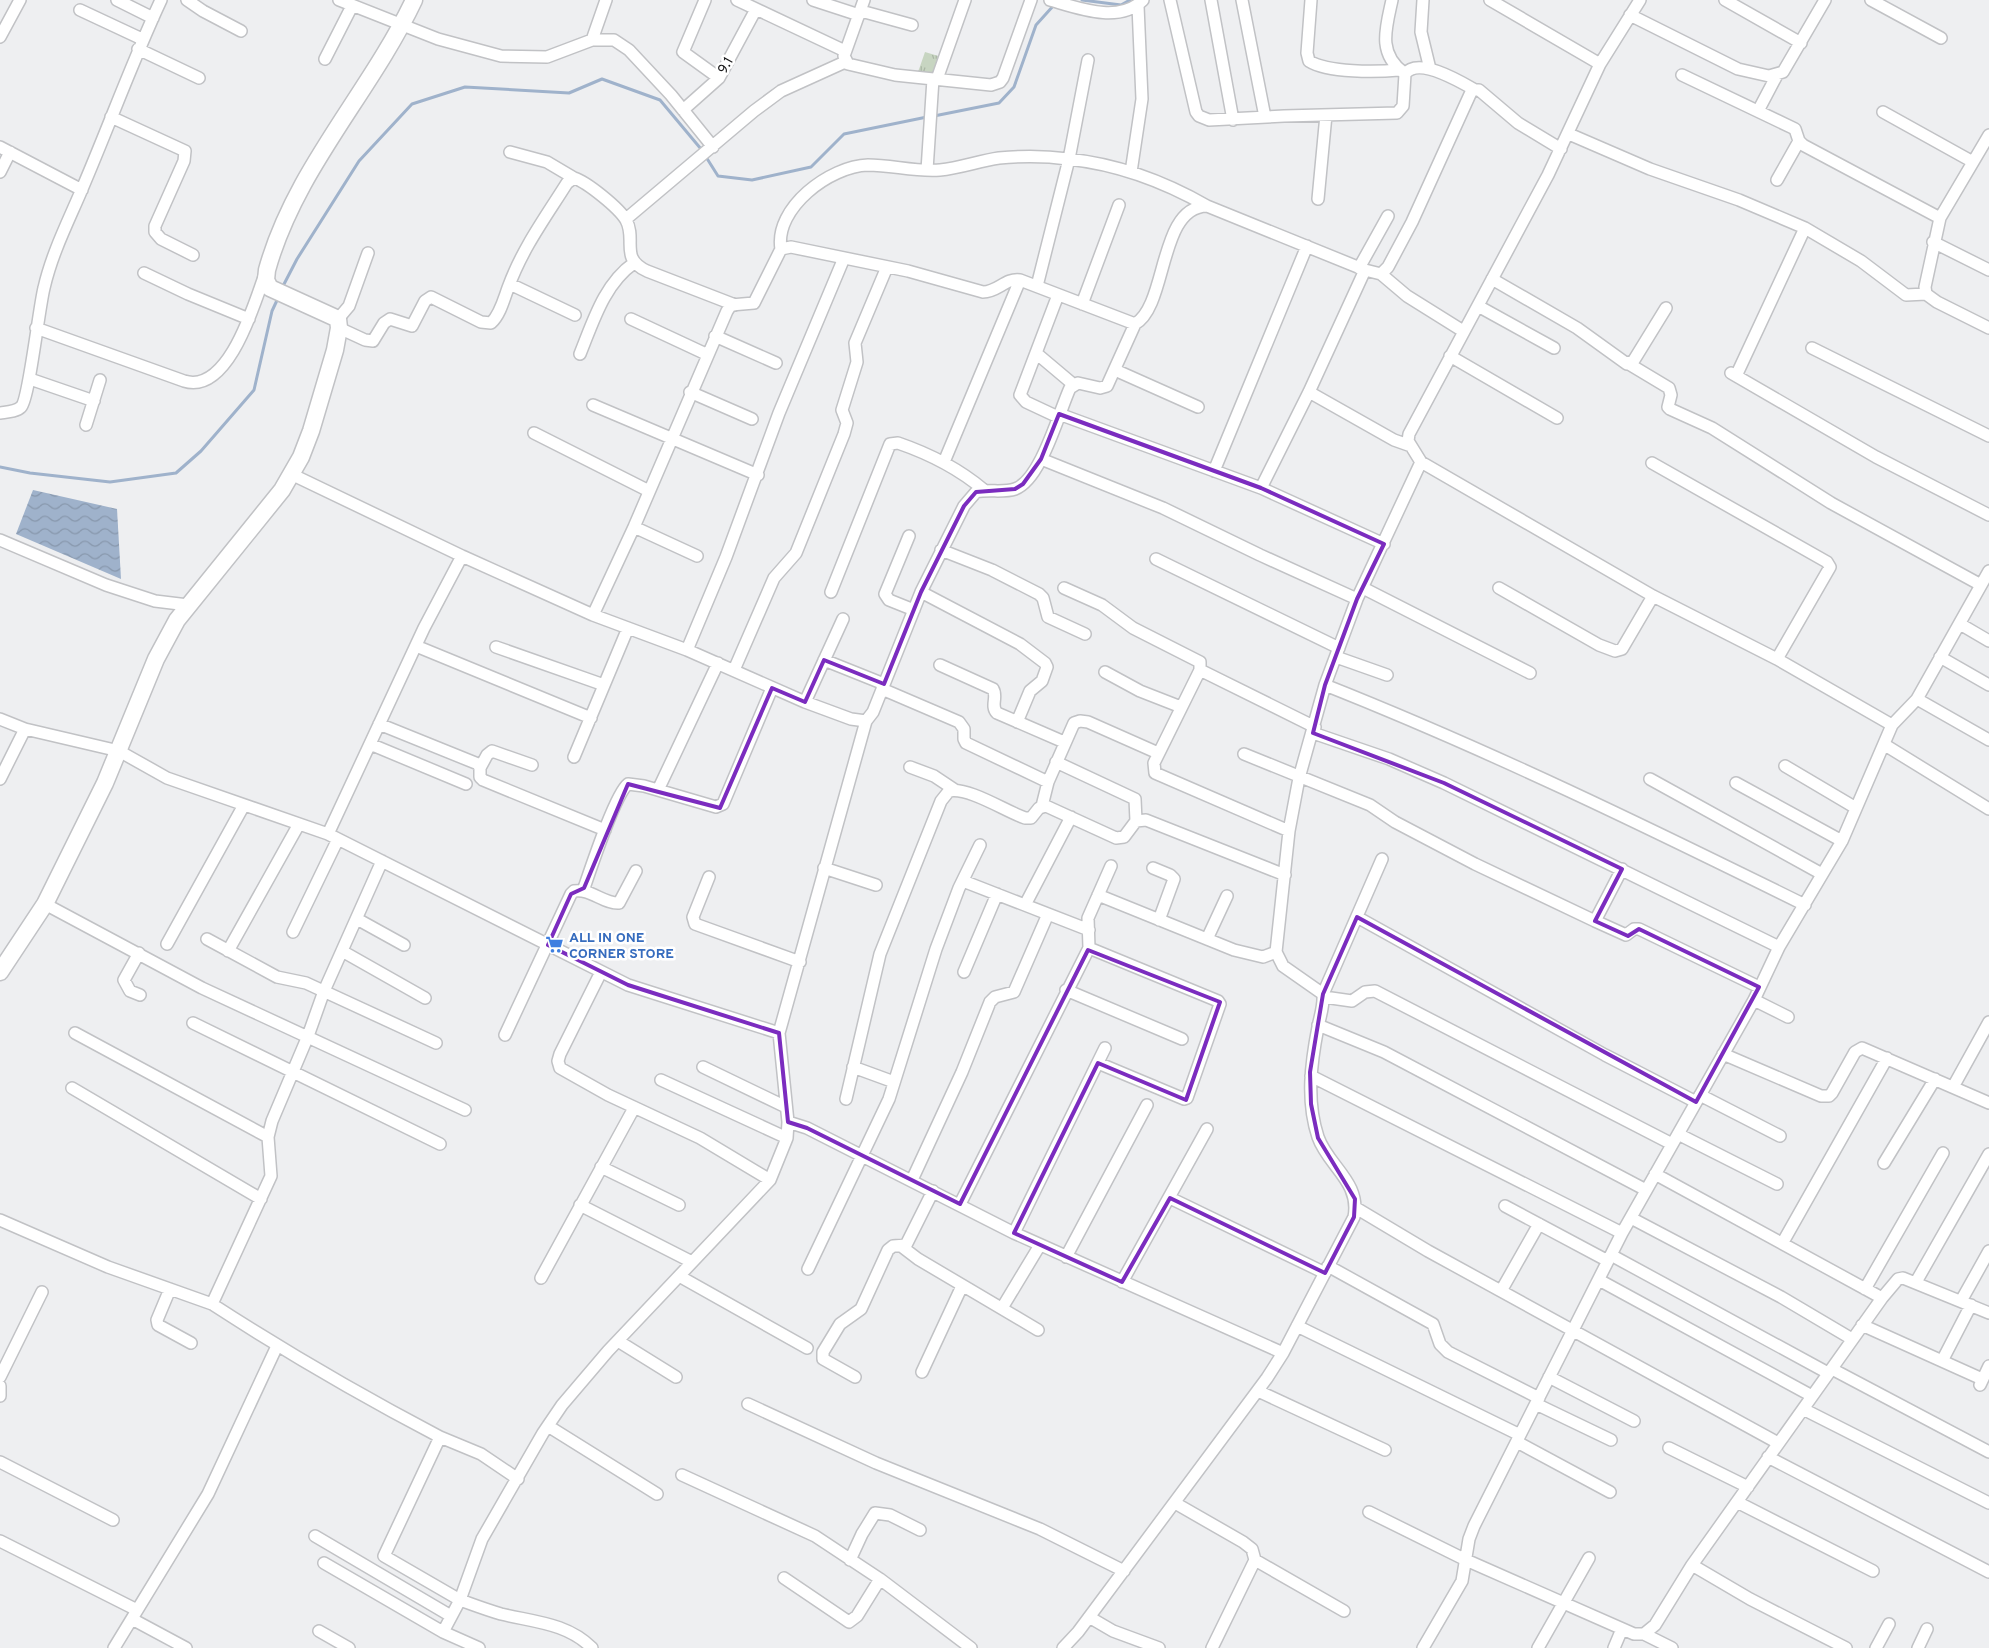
<svg xmlns="http://www.w3.org/2000/svg" width="1989" height="1648" font-family="Overpass,sans-serif">
  <defs>
    <pattern id="grass-tufts" width="24" height="20" patternUnits="userSpaceOnUse" patternTransform="scale(1.25)"><rect width="24" height="20" fill="#c7d5c1"/><path d="M3 7l-1-3M5 7V3M7 7l1-3M15 17l-1-3M17 17v-4M19 17l1-3" fill="none" stroke="#aab6a5"/></pattern>
    <pattern id="water-waves" width="16" height="10" patternUnits="userSpaceOnUse" patternTransform="scale(1.25)"><rect width="16" height="10" fill="#9fb2cb"/><path d="M0 5q4-4 8 0t8 0" fill="none" stroke="#8898ad"/></pattern>
  </defs>
  <rect width="100%" height="100%" fill="#eeeff1"/>
  <path fill="url(#grass-tufts)" d="M925,52L945,58L940,74L917,75Z"/>
  <path fill="url(#water-waves)" d="M33,490L117,509L121,579L16,534Z"/>
  <g fill="none" stroke-linecap="round" stroke-linejoin="round">
    <path stroke="#9fb2cb" stroke-width="3" d="M1082,0L1121,5L1130,0
      M934,116L999,103L1014,87L1036,25L1054,5
      M282,288L297,259L359,161L412,104L465,87L569,93L602,79L660,100L701,149L718,176L752,180L811,167L844,134L927,117
      M0,467L30,473L110,482L176,473L201,451L254,390L272,311L279,296"/>
    <defs>
      <path id="minor" d="M117,0L153,18
        M187,0L203,11L241,31
        M339,0L438,39L501,56L547,57L592,40H614L629,50L671,95L713,147
        M705,0L683,52L719,78
        M737,0L845,51
        M813,0L859,15
        M864,0L844,56L848,64L895,75L991,85L1000,82L1003,78L1031,0
        M1050,0C1078,8 1119,24 1143,0
        M1170,0L1196,112L1199,116L1209,120L1284,116L1397,113L1403,106L1405,74C1418,56 1461,82 1475,90
        M1211,0L1233,120
        M1242,0L1265,117
        M1311,0L1307,53L1309,61C1328,73 1377,72 1399,70
        M1392,0C1386,28 1377,53 1404,73
        M1423,0L1421,32L1430,69
        M1490,0L1600,64
        M1725,0L1801,43
        M1871,0L1941,38
        M80,10L142,39
        M861,11L912,25
        M1630,15L1738,69L1769,76L1783,72L1825,0
        M0,37L20,0
        M592,40L606,0
        M138,49L199,78
        M325,59L352,6
        M1682,75L1795,129L1799,141L1803,145L1940,218
        M937,79L965,0
        M683,110L719,78L755,11
        M1758,111L1777,75
        M1883,112L1973,162
        M111,117L185,151L184,161L155,226V232L161,239L193,255
        M1569,134L1650,169L1739,200L1805,228L1861,261L1906,295L1926,294
        M1989,135L1940,218L1925,287L1926,294L1937,302L1989,328
        M0,147L82,190
        M510,152L547,162L574,178
        M927,170L933,79
        M0,172L10,152
        M1131,172L1142,99L1138,6
        M1777,180L1799,141
        M1318,199L1326,115
        M626,219L754,111L781,91L845,62
        M1933,242L1989,270
        M781,249C774,208 830,166 868,165C892,165 915,172 940,170C960,168 979,161 999,158C1021,156 1046,156 1068,159C1116,164 1165,182 1207,206
        M1359,268L1388,216
        M144,273L188,294L249,319
        M1381,274L1407,296L1463,331
        M1492,279L1577,328L1627,364L1634,360L1666,308
        M510,284L575,315
        M1037,286L1069,159L1088,60
        M1082,304L1119,205
        M1478,306L1554,348
        M338,319L349,306L368,253
        M631,319L706,354
        M36,328L184,381C228,395 254,305 265,274
        M339,328L365,340L373,341L384,323L390,319L412,326L425,301L431,297L481,322L491,323C500,315 504,299 508,288C522,249 545,218 567,183L574,178C587,182 619,208 626,220C637,240 619,258 647,271L735,305
        M715,336L776,363
        M1812,348L1989,436
        M1036,353L1074,385
        M580,354C593,322 604,284 634,263
        M1450,356L1557,418
        M1629,364L1669,388L1671,395L1668,407L1670,409L1712,428L1831,503L1981,585
        M1115,370L1198,407
        M1731,373L1876,457L1989,515
        M1736,376L1805,228
        M30,379L94,401
        M690,392L752,419
        M1309,392L1394,440L1411,446
        M593,405L758,475
        M0,413C7,412 16,412 21,407C29,399 39,307 44,288C52,253 68,222 82,189C109,126 132,62 161,0
        M1059,414L1261,488L1384,544
        M1058,417L1026,402L1020,395L1058,295
        M86,425L100,380
        M534,433L649,491
        M1041,459L1163,508L1260,555L1357,599
        M944,462L1020,280
        M1421,462L1653,596L1777,659L1892,725L1917,699L1989,571
        M1652,463L1827,562L1830,567L1777,659
        M1214,471L1307,246
        M291,474L462,556L593,615L687,650L805,702L851,719L866,721L873,712L921,592L964,506L976,492C989,489 1003,493 1015,489C1041,480 1059,412 1070,388L1078,383L1100,388L1107,386L1135,324
        M1261,488L1309,392L1365,270
        M634,527L697,556
        M909,536L885,594L889,600L914,610
        M0,540L106,585L155,601L188,605
        M941,550L992,570L1039,594L1043,598L1048,617L1085,634
        M1156,559L1339,648
        M1064,588L1102,605L1133,628L1200,662V670L1154,763L1155,773L1289,831
        M1363,588L1530,673
        M1499,588L1599,645L1615,651L1622,649L1653,596
        M831,592L890,444L898,443C930,454 958,468 984,490
        M921,592L1020,644L1045,663L1047,667L1042,681L1030,691L1017,722
        M593,615L634,527L727,311L731,305L754,303L781,249L791,247L908,271L983,292C998,292 1005,278 1020,280L1135,324C1168,305 1158,207 1207,206L1365,270L1381,274L1388,267L1412,222L1472,90H1479L1518,123L1561,149
        M1960,624L1989,641
        M416,646L591,718
        M496,647L604,685
        M687,650L726,557L779,413L844,258
        M1336,657L1387,675
        M1940,657L1989,685
        M824,660L884,684
        M940,665L993,689C998,697 990,706 997,713L1064,742
        M734,670L774,578L796,553L844,434L847,423L842,410L857,362L855,343L887,267
        M1200,670L1315,727
        M1105,672L1140,691L1181,707
        M1325,685C1489,750 1647,827 1805,905
        M882,689L959,722L964,729V739L966,743L1048,782
        M1917,699L1989,740
        M805,702L843,619
        M0,719L25,729L119,751L167,778L328,834L628,985L779,1033L788,1122
        M379,724L478,764L480,768V777L483,780L605,830
        M1313,733L1389,759L1444,783L1779,947
        M370,744L466,784
        M1885,745L1989,809
        M1244,754L1370,805L1395,822L1475,864L1595,921L1622,869
        M574,757L628,628
        M1056,762L1135,799L1136,821
        M1785,766L1856,808
        M910,767L934,776L955,790
        M480,768L487,755L492,751L532,765
        M0,779L25,729
        M1650,779L1822,874
        M1736,783L1842,841
        M658,790L718,663
        M1042,806L1048,782L1074,723L1080,721L1088,722L1158,753
        M328,834L424,628L462,556
        M824,868L876,885
        M1153,868L1170,875L1174,879L1159,920
        M709,877L693,917L695,924L800,962
        M963,881L1089,930
        M583,891C590,871 615,794 628,784L644,786L716,807L723,804L772,688
        M1098,895L1234,950L1263,957L1276,952
        M45,904L202,988L465,1110
        M1025,905L1071,817
        M1357,917L1605,1055L1696,1102
        M357,919L404,945
        M1595,921L1626,935L1634,929H1639L1759,987
        M293,932L338,839
        M207,939L277,977L306,983L436,1043
        M1207,939L1227,896
        M167,944L244,805
        M228,951L299,824
        M342,951L425,998
        M139,953L124,980L130,991L140,995
        M601,972L560,1054L558,1061L560,1068L608,1095L700,1138L770,1180
        M964,972L997,894
        M1066,990L1182,1039
        M1323,994L1382,859
        M1324,997L1352,1001L1365,992L1375,991L1672,1144
        M1754,1000L1788,1017
        M193,1023L440,1144
        M1318,1025L1384,1052L1646,1190
        M75,1033L268,1137
        M779,1033L866,721
        M505,1035L571,894L574,891C590,888 604,904 619,903L636,871
        M1723,1054L1821,1096H1829L1832,1093L1855,1052L1862,1048L1989,1103
        M1098,1063L1184,1099L1187,1098L1220,1004L1218,1001L1089,948L1088,918L1111,866
        M703,1067L786,1107
        M853,1067L894,1082
        M1311,1076L1622,1233
        M661,1080L787,1138
        M1953,1087L1989,1022
        M72,1088L261,1199
        M1700,1095L1780,1136
        M846,1099L880,954L941,801L949,791C969,787 1005,811 1025,818H1031L1039,808L1046,806L1116,838L1124,837L1136,821L1146,820L1285,875
        M1678,1134L1777,1184
        M1884,1163L1935,1079
        M601,1167L679,1205
        M1655,1174L1882,1298L1898,1279L1903,1278L1989,1313
        M912,1180L962,1072L990,1002L995,997L1014,992L1048,914
        M1170,1198L1325,1273
        M960,1204L1089,948
        M580,1205L692,1262
        M1505,1206L1608,1261
        M1356,1208L1428,1251L1778,1443
        M1631,1218L1781,1297L1852,1339
        M0,1220L108,1267L212,1304L271,1176L268,1137L272,1121L308,1036L324,991L382,861
        M1014,1233L1105,1048
        M1783,1242L1887,1058
        M901,1246L918,1259L1038,1330
        M1611,1255L1828,1373
        M1066,1257L1147,1105
        M1328,1266L1433,1324L1440,1344L1448,1352L1539,1398
        M808,1269L889,1099L936,949L959,888L980,845
        M679,1276L807,1348
        M541,1278L634,1108
        M1599,1280L1812,1396
        M1122,1282L1207,1129
        M1916,1282L1989,1154
        M170,1289L157,1320L158,1325L191,1343
        M1865,1289L1943,1153
        M1501,1291L1539,1224
        M1961,1301L1989,1251
        M212,1304C286,1352 362,1396 440,1437L384,1556L460,1600L443,1632
        M1002,1308L1040,1245
        M1862,1325L1942,1361L1971,1305
        M1297,1326L1520,1435
        M618,1341L676,1377
        M1942,1361L1982,1379
        M1832,1369L1989,1452
        M922,1372L962,1286
        M0,1377L42,1292
        M855,1377L823,1359V1352L840,1324L861,1309L888,1250L893,1246L906,1245L933,1191
        M1549,1377L1634,1421
        M1980,1385L1989,1366
        M0,1386V1396
        M1258,1391L1385,1450
        M748,1404L876,1463L1040,1529L1124,1571
        M1536,1404L1611,1440
        M1803,1409L1989,1503
        M548,1426L657,1494
        M440,1437L481,1454L518,1479
        M1517,1442L1610,1492
        M1669,1448L1748,1487
        M1768,1457L1989,1572
        M0,1462L113,1520
        M682,1475L815,1536L880,1579L971,1648
        M1737,1502L1873,1571
        M1175,1503L1243,1542L1252,1549L1255,1560L1212,1648
        M1369,1512L1466,1560L1634,1634H1644L1655,1625L1692,1565L1882,1298
        M315,1536L451,1616
        M0,1541L137,1610
        M850,1560L862,1534L875,1513L890,1515L920,1530
        M1255,1560L1344,1611
        M324,1563L443,1632L479,1648
        M1692,1565L1750,1599L1846,1648
        M784,1578L849,1622L857,1616L880,1579
        M1089,1617L1113,1631L1159,1648
        M132,1619L186,1648
        M319,1631L349,1648
        M1644,1634L1672,1648
        M114,1648L208,1494L277,1346
        M592,1648C567,1623 534,1622 501,1614C487,1610 474,1605 460,1600L482,1539L543,1433L562,1405L608,1351L770,1180L787,1138L788,1122L807,1128L1014,1233L1283,1353
        M1063,1648L1078,1632L1267,1378L1283,1353L1354,1217C1361,1182 1328,1166 1318,1137C1306,1101 1311,1063 1318,1027C1320,1016 1324,1006 1323,994L1283,966L1276,952L1289,831L1299,778L1325,685L1357,599L1421,462L1408,441L1409,434L1548,175L1600,64L1640,0
        M1423,1648L1462,1581L1469,1539L1474,1526L1622,1233L1754,1000L1779,947L1842,841L1892,725
        M1538,1648L1589,1558
        M1614,1648L1622,1629
        M1876,1648L1889,1624
        M1918,1648L1927,1629"/>
      <path id="secondary" d="M0,972L45,904L105,783L156,659L177,620L282,490L301,457L311,431L335,350L339,328L338,319L270,288L266,280L267,270C295,169 370,93 414,0"/>
    </defs>
    <use href="#minor" stroke="#c1c2c5" stroke-width="14"/>
    <use href="#secondary" stroke="#c1c2c5" stroke-width="19"/>
    <use href="#minor" stroke="#fff" stroke-width="11"/>
    <use href="#secondary" stroke="#fff" stroke-width="16"/>
  </g>
  <path fill="none" stroke="#7b2cbf" stroke-width="4" stroke-linejoin="round" d="M1059,414L1261,488L1384,544L1357,599L1325,685L1313,733L1444,783L1622,869L1595,921L1628,936L1639,929L1759,987L1696,1102L1357,917L1323,994L1310,1072L1311,1104L1318,1138L1355,1199L1354,1217L1325,1273L1170,1198L1122,1282L1014,1233L1098,1063L1186,1100L1220,1002L1088,950L960,1204L807,1128L788,1122L779,1033L628,985L548,945L571,894L584,888L628,784L720,808L772,688L805,702L824,660L884,684L921,592L964,506L976,492L1015,489L1023,484L1041,459Z"/>
  <defs>
    <symbol id="supermarket-bare" viewBox="-9 -9 18 18"><path d="M-6-5.5h2.5l.6 2H6L4.5 2H-2.5L-4.4-4H-6ZM-1.5 3.2a1.3 1.3 0 1 0 .1 0ZM3 3.2a1.3 1.3 0 1 0 .1 0Z" fill="#3f7fe0" stroke="#fff" stroke-width="2.5" paint-order="stroke"/></symbol>
  </defs>
  <g fill-rule="evenodd">
    <use href="#supermarket-bare" x="542" y="932" width="25" height="25"/>
  </g>
  <g text-anchor="middle" stroke-width="5" stroke-linejoin="round" paint-order="stroke">
    <g font-size="14" fill="#141415" stroke="#fff">
      <text transform="translate(725 65) rotate(-61)" y="5">9.1</text>
    </g>
    <g font-size="14" font-weight="bold" fill="#366cbe" stroke="#fff" text-anchor="start">
      <text x="569" y="942">ALL IN ONE<tspan x="569" dy="16">CORNER STORE</tspan></text>
    </g>
  </g>
</svg>
